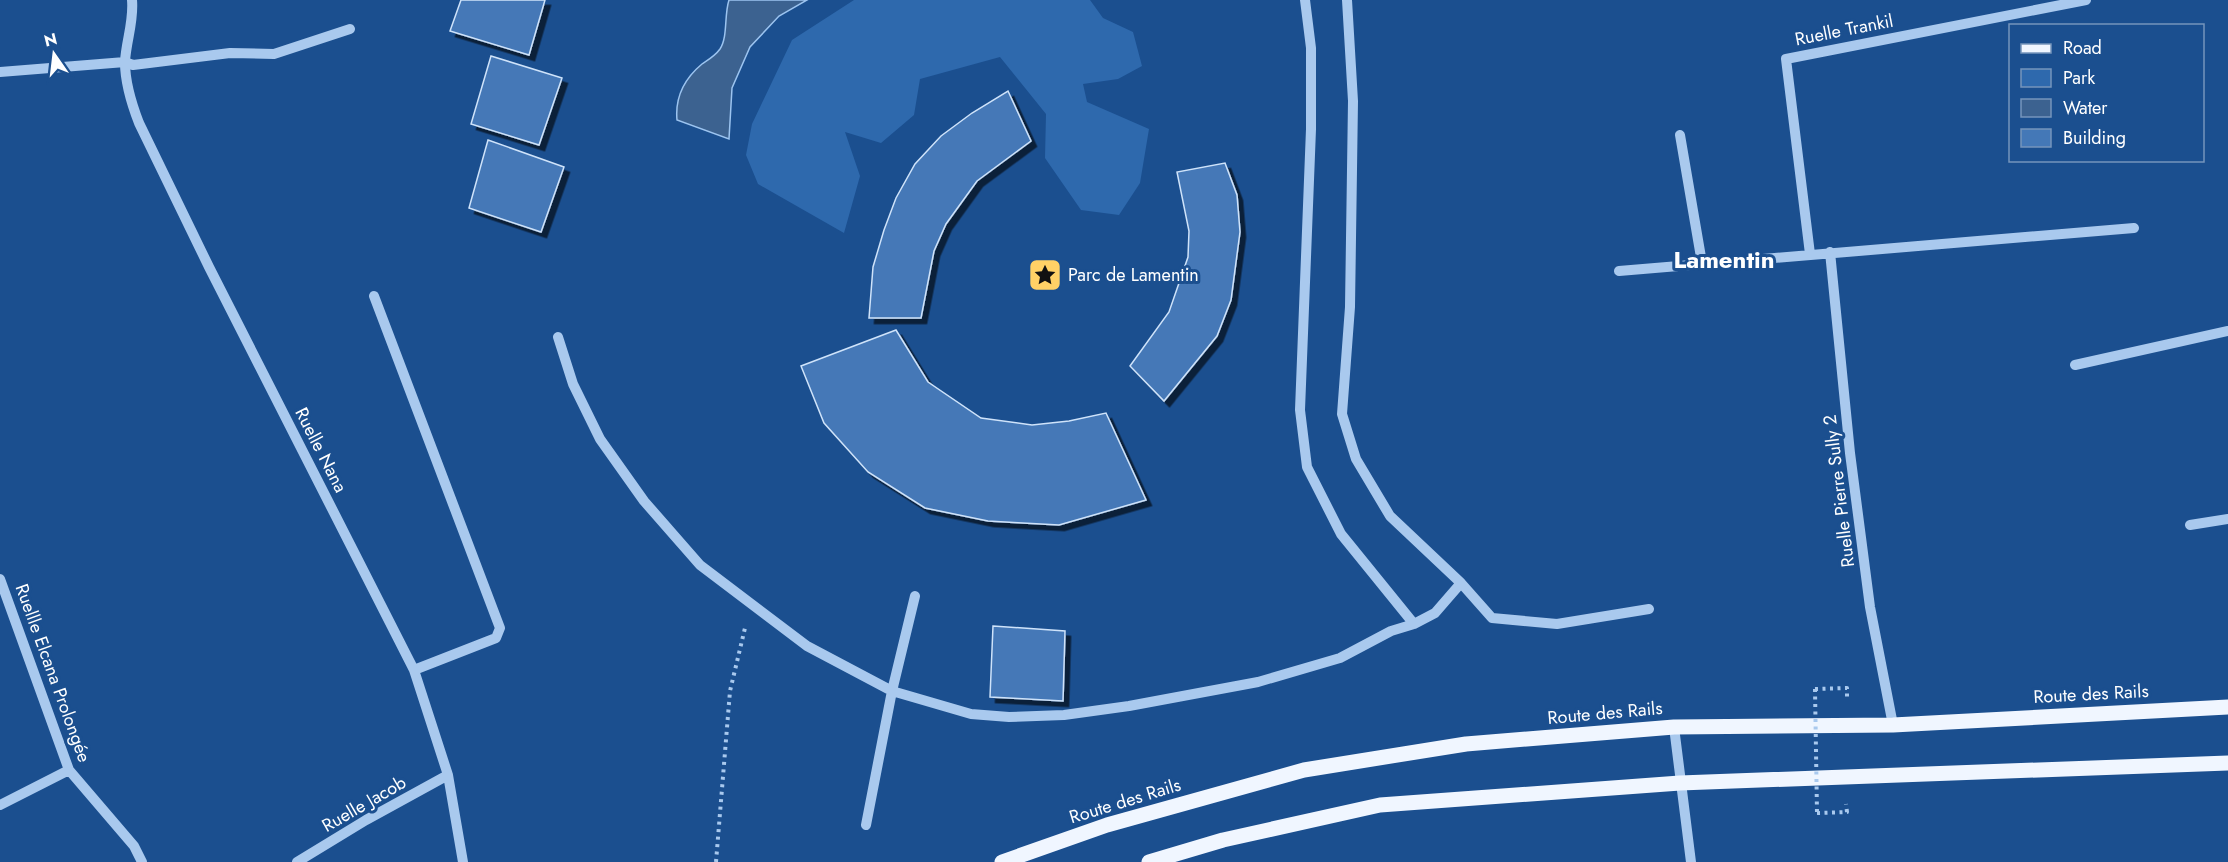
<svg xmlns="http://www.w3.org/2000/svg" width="2228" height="862" font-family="Jost,sans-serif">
  <defs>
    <filter id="shadow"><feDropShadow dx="5.5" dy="5.5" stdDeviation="0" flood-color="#0009"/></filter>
  </defs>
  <rect width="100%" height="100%" fill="#1b4f8f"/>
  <path fill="#2e69ad" d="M854,0H1090L1103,18L1133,32L1142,66L1118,79L1083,84L1087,102L1149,129L1140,183L1119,215L1081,210L1045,158L1046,114L1000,57L920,79L914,115L881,143L845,132L860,176L844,233L758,184L746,155L752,124L792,40Z"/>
  <path fill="#3c6290" stroke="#9cc4f0" stroke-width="1.5" d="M729,0H807L779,16L750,47L732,88L729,139L677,120C675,98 684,79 702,64C708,60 715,56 720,49C728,37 724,15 729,0Z"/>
  <path fill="#4478b7" stroke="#cfe3fa" stroke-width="1.5" filter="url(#shadow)" d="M461,0H545L529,55L450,31Z
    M491,56L562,78L539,145L471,124Z
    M1008,91L1031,141L977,181L946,224L934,251L921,318H869L873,267L884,230L896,198L915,164L941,136L972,113Z
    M488,140L564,167L541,232L469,208Z
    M1225,163L1237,195L1240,232L1231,300L1217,336L1164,401L1130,366L1169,312L1188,257L1189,231L1177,172Z
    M896,330L928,382L981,418L1032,425L1069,421L1106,413L1146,500L1059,525L988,521L925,508L868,472L824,423L801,366Z
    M993,626L1065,631L1063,701L990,697Z"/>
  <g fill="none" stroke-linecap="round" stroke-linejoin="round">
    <path stroke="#a9c9ee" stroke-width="4" stroke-dasharray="3 4.5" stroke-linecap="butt" d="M1815,689L1847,688V701
      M1817,813L1847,812L1846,804
      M716,862L730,691L745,628"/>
    <path stroke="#a9c9ee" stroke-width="10" d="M132,0C134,22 126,41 125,62C125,82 132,105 139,123L209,267L414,670L448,775L463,862
      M1305,0L1311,48V129L1300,410L1307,467L1341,534L1414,624
      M1347,0L1353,101L1350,307L1342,414L1356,459L1390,516L1461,583
      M0,72L125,62L133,65L230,53L274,54L350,29
      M1680,135L1702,263
      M1830,252L1850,453L1870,607L1893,725
      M1810,254L1786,59L2086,0
      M1619,271L2134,228
      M374,296L500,628L496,638L414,670
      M558,337L573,384L600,439L644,501L700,565L807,646L892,691L971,714L1009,717L1064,715L1129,706L1258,682L1340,658L1391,631L1414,624L1435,613L1461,583L1492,618L1557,624L1649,609
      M2075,365L2228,331
      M2190,525L2228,519
      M0,579L69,770L134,846L142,862
      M1674,727L1691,862
      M0,805L69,770
      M866,825L892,691L915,596
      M297,862L366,820L448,775"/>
    <path stroke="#f0f6ff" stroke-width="15" d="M1002,862L1107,825L1304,770L1466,744L1674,727L1893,725L2228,707
      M1149,862L1223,840L1380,805L1680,783L2228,763"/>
    <path stroke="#a9c9ee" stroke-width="4" stroke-dasharray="3 4.5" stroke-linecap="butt" d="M1815,689L1817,813"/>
  </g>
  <defs>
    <symbol id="sight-square" viewBox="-11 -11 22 22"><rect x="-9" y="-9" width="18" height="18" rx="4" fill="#ffd166" stroke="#1b4f8f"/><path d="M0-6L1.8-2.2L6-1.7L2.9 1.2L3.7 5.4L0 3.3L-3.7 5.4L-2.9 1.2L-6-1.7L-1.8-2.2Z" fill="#111"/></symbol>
  </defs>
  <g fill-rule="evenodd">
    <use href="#sight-square" x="1026" y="256" width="38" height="38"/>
  </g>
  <g text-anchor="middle" stroke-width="6" stroke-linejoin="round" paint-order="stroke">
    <g font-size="18" fill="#fff" stroke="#1b4f8f">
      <text transform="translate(1844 30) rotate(-11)" y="6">Ruelle Trankil</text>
      <text transform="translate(321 450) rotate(63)" y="6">Ruelle Nana</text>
      <text transform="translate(1839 491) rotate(-97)" y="6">Ruelle Pierre Sully 2</text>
      <text transform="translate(53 673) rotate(70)" y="6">Ruellle Elcana Prolongée</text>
      <text transform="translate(2091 694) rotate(-3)" y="6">Route des Rails</text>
      <text transform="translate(1605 713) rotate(-5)" y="6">Route des Rails</text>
      <text transform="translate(1125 801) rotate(-17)" y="6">Route des Rails</text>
      <text transform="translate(364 804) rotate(-30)" y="6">Ruelle Jacob</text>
    </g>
    <g font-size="18" fill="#fff" stroke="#1b4f8f" text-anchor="start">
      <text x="1068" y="281">Parc de Lamentin</text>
    </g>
    <g font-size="24" font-weight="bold" fill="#fff" stroke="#1b4f8f">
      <text x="1724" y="268">Lamentin</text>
    </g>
  </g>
  <rect x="2009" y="24" width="195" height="138" fill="#1b4f8f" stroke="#7695bc" stroke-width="1.5"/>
  <rect x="2021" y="44" width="30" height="9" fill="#f0f6ff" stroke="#7695bc" stroke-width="1.5"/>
  <text x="2063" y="54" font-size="18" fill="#ffffff">Road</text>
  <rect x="2021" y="69" width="30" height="18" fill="#2e69ad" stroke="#7695bc" stroke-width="1.5"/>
  <text x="2063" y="84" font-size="18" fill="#ffffff">Park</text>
  <rect x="2021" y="99" width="30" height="18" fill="#3c6290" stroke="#7695bc" stroke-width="1.5"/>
  <text x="2063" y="114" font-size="18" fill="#ffffff">Water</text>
  <rect x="2021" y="129" width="30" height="18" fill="#4478b7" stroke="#7695bc" stroke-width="1.5"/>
  <text x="2063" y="144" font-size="18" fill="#ffffff">Building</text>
  <g transform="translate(54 54) rotate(346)" stroke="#1b4f8f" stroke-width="4.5" paint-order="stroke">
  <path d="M0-4.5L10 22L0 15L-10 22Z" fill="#ffffff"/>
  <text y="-9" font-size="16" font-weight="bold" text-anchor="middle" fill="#ffffff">N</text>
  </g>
</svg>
